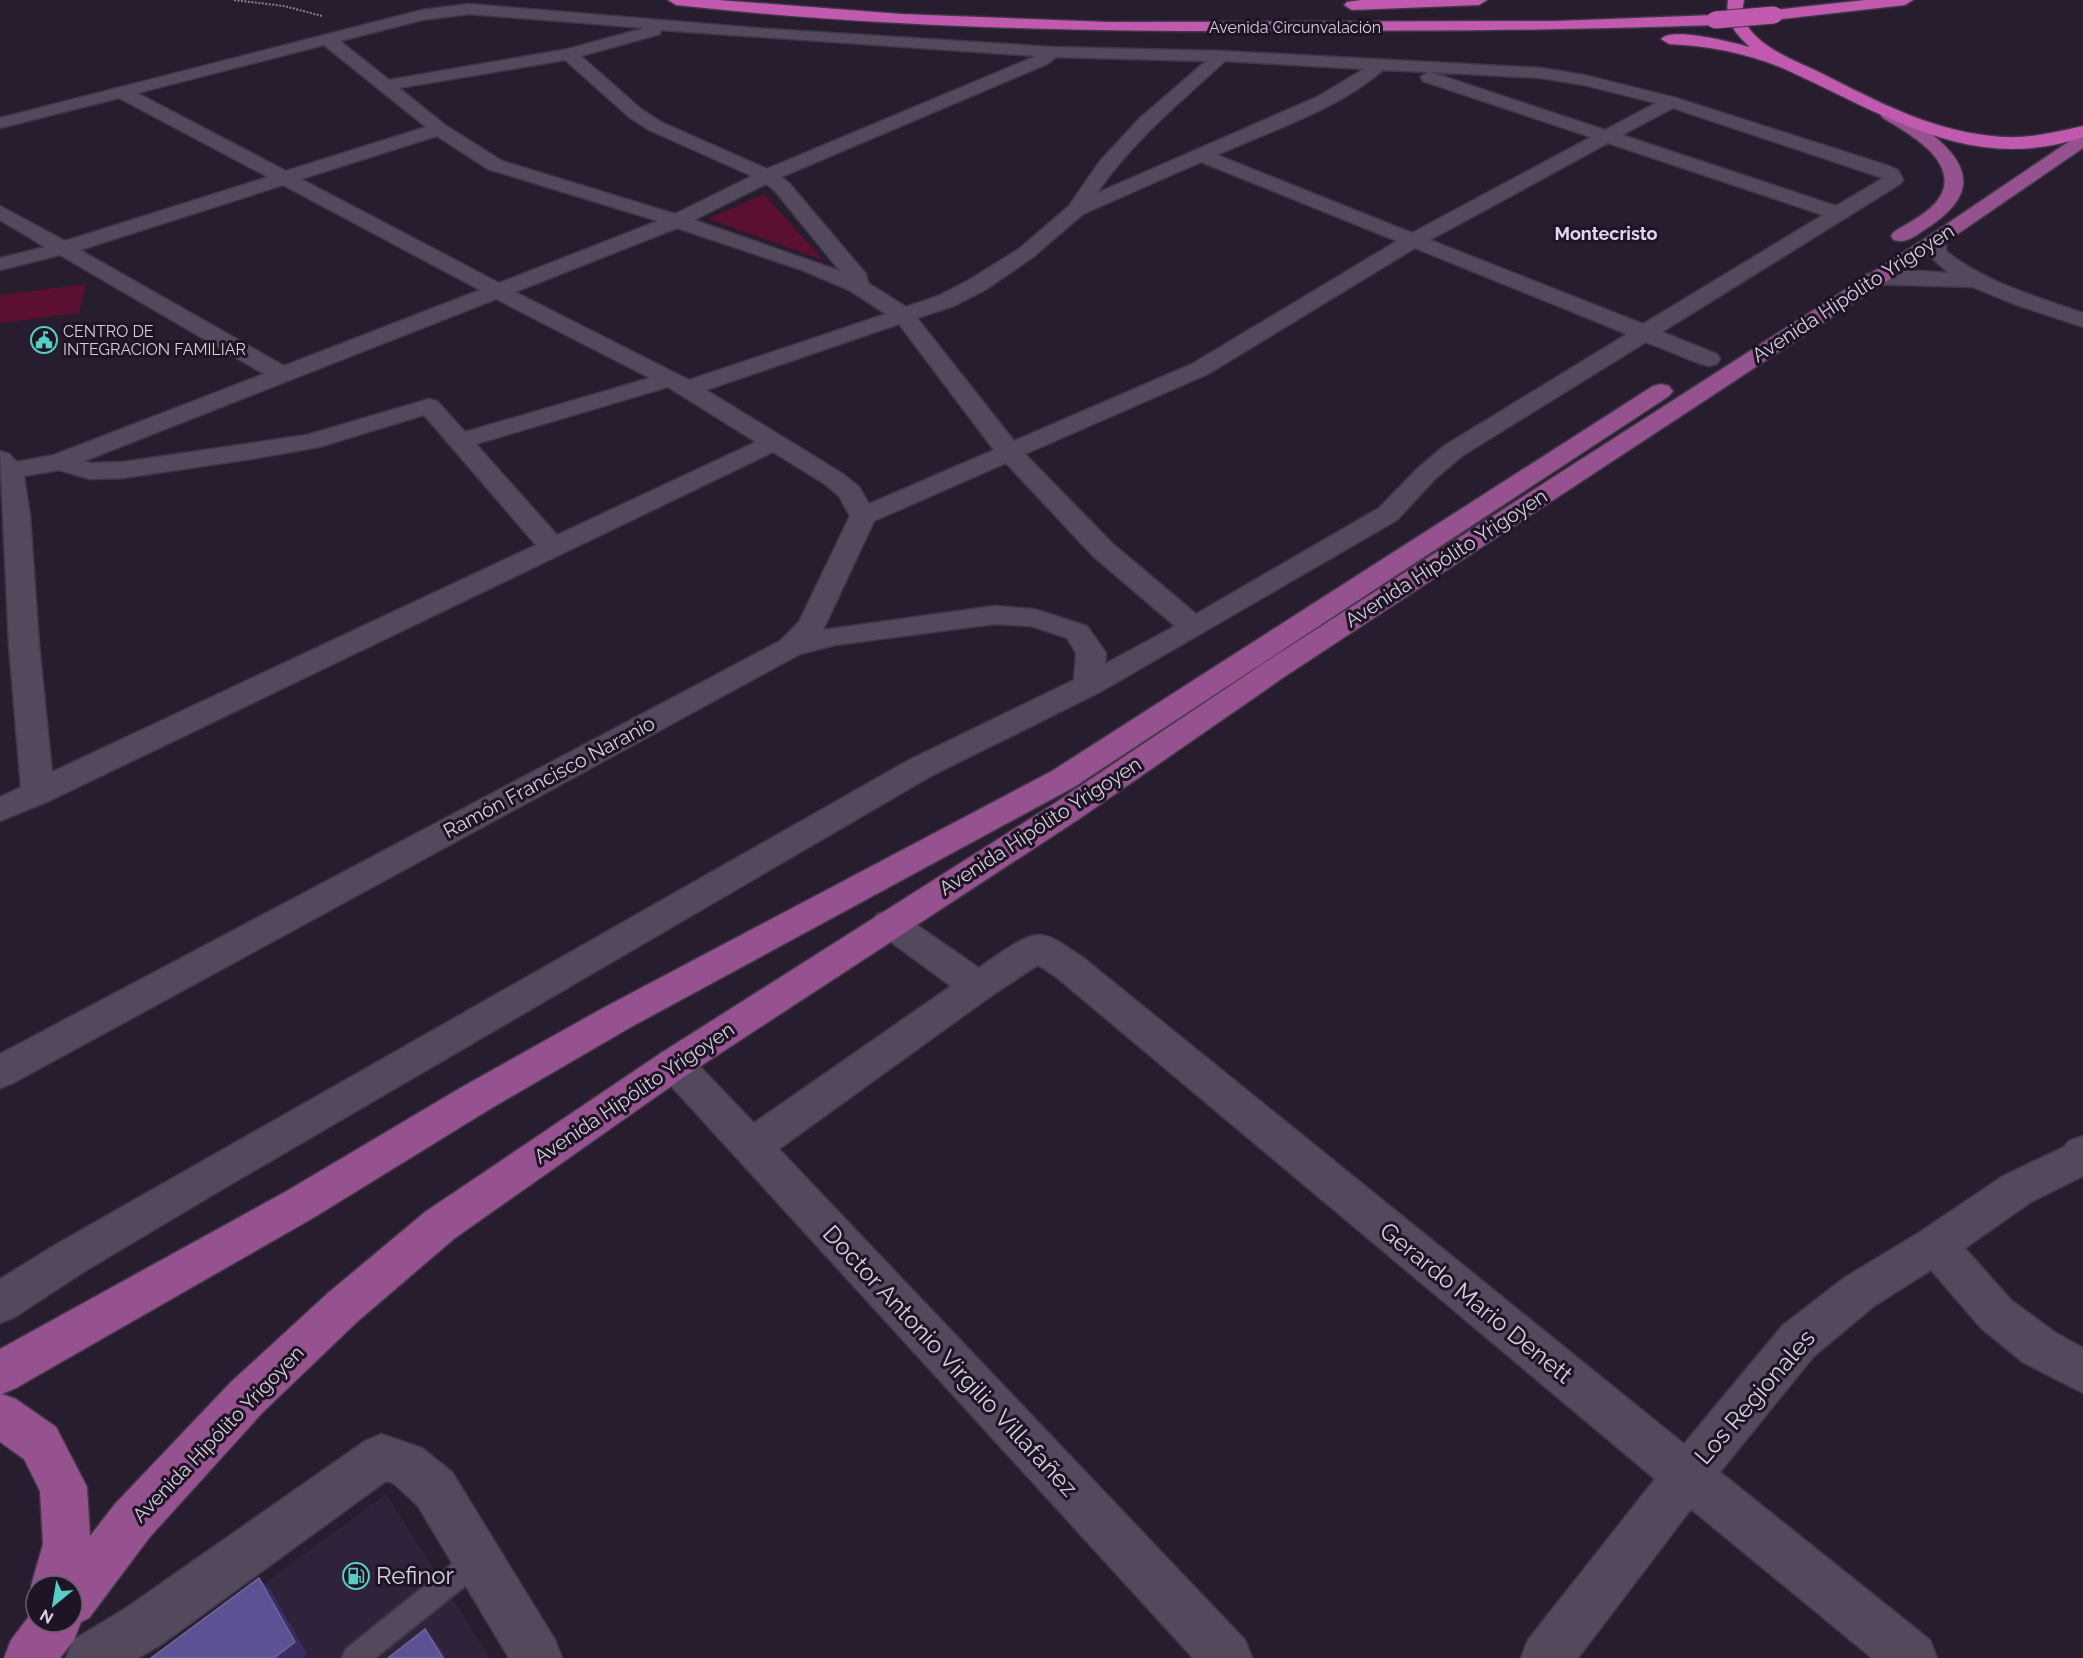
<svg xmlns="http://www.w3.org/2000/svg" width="2083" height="1658" font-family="Raleway,sans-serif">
  <rect width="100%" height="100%" fill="#271d2f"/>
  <path fill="#30223a" d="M386,1494L490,1658H163Z"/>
  <path fill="#5b1032" d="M764,194L823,260L709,219Z
    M86,284L79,313L0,323V295Z"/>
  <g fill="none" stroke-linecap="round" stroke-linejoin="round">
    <defs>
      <path id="lane" d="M476,1549L485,1552L488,1561L485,1570L375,1658H342L346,1649L467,1552Z"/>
      <path id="street" d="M469,4L768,29L1052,47L1221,51L1541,68L1584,75L1676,98L1889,166L1898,170L1903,180L1900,184L1662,332L1717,354L1720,359L1717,364L1709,366L1701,364L1646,342L1462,456L1435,479L1397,520L1100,692L931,776L221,1190L85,1271L15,1317L0,1323V1279L55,1245L909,760L1074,680L1076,653L1067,638L1031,626L994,624L835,645L800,654L13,1083L0,1088V1054L780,641L799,622L850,516L839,496L825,484L773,452L49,801L0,821V797L21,787L9,645L0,451L9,454L17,462L54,455L264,374L60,255L0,270V258L45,247L0,220V206L65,241L268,177L119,98L0,128V118L422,10ZM469,14L645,28L568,49L389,80L340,41L422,20ZM661,30L1036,56L767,169L661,122L641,109L581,56L660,34ZM324,45L426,127L286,171L137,93ZM1056,57L1206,61L1139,119L1100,161L1069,206L1019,249L969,280L938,296L906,307L868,283L866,274L789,183L781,177L1047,64ZM565,60L629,117L649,130L752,176L675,214L502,161L445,125L399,88ZM1225,61L1364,69L1317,97L1097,193C1132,142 1179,103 1225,61ZM1383,70L1428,72L1421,77L1423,81L1591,137L1412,233L1217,155C1272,130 1337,110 1383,70ZM1430,72L1541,78L1584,85L1656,103L1605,130ZM1673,108L1883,178L1836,206L1622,135ZM437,136L488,169L658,221L499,283L301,179ZM1608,143L1823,215L1643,324L1430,240ZM1201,162L1397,241L1192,364L1014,441L917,318L954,306L985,290L1033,257L1083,214ZM766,184L775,191L840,271L694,220ZM283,185L480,290L284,366L80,250ZM677,228L802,270L849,290L886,314L689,380L515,292ZM1415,248L1627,334L1444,446L1417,469L1379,508L1196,614L1113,544L1025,454L1208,374ZM496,299L650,378L465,432L437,401L429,399L307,435L123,462L91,463L84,461ZM899,324L994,450L869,504L859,487L843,474L706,390ZM668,387L756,442L557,535L476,444ZM424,415L536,545L52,772L39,645L30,516L24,476L59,470L90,479L123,478L257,458L319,447ZM1006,463L1093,556L1175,626L1105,664L1106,653L1087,626L1034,609L994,606L823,630L874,521Z
        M1936,234L1943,236L1946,240V251C1986,283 2035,296 2083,313V327L2017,305L1973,287L1866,284L1863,279L1866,274C1893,268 1922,271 1949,273L1926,253V240L1929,236Z
        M889,910L901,914L979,968C992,959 1023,935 1038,935C1052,934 1069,949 1081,956L1684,1444L1782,1326L1844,1278L1920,1232L2003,1176L2064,1147L2069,1141L2083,1136V1176L2031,1202L1965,1248L2011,1300L2056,1333L2083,1348V1393L2024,1363L1981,1328L1931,1270L1874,1306L1814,1356L1720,1472L1930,1640L1937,1658H1872L1691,1509L1578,1658H1521L1528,1640L1655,1479L1055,976L1038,965L991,996L779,1149L1245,1640L1252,1658H1193L661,1075L655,1064L661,1053L674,1049L687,1053L754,1123L951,986L877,932L871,923L877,914Z
        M381,1434L422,1448L452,1472L555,1640L562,1658H509L418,1506L393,1483L386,1481L162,1644L138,1658H66L73,1640L126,1608L365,1441Z"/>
      <path id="primary" d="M1889,109C1903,112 1917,123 1929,132C1974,167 1976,196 1927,228C1916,235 1907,244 1894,240L1891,236L1894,232C1909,222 1932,212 1941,195C1959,160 1906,132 1883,118L1880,114L1883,110Z
        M2083,135V148L1943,244L1287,675L1079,819L687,1075L455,1238L358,1321L262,1413L149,1538L89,1618L81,1622L74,1640L60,1658H4L11,1640L36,1607V1622H72V1586H36V1597L31,1586L43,1544L40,1491L24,1459L0,1442V1349L285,1192L462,1087L605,1007L1052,771L1653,386L1661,384L1669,386L1673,391L1669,396L1074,787L631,1027L490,1109L313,1218L16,1388L2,1394L16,1399L56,1427L87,1487L90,1536L115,1504L230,1383L328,1293L425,1212L661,1053L1055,803L1267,661L1929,236L2077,136Z"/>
      <path id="highway" d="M668,0H718L901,14L1107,22L1557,21L1715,15L1723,20L1715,25C1576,30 1436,31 1297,31C1089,32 882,28 676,5Z
        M1361,0H1487L1479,5L1352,10L1344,5L1347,2Z
        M1728,0H1744C1742,9 1742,19 1748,27C1764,50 1797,61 1821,73C1876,101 1930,130 1992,136C2025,140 2052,133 2083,126V137C1973,175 1884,114 1789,71C1752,54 1710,46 1669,44L1661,39C1672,26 1734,43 1750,47C1735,34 1725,21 1728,0Z
        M1865,0H1913L1905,5L1774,20L1766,15L1774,10Z"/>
    </defs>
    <use href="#lane" stroke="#3f3746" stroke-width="4"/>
    <use href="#street" stroke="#3f3746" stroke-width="3"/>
    <use href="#primary" stroke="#3f3746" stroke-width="3"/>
    <use href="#highway" stroke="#3f3746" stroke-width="3"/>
    <path stroke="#877f8d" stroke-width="2" stroke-dasharray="2 1.5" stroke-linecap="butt" d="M234,0L284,6L322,16"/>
    <use href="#lane" fill="#54485d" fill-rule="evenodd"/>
    <use href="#street" fill="#54485d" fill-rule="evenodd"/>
    <use href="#primary" fill="#95528e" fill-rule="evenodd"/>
    <use href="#highway" fill="#c159af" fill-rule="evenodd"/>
    <defs>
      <path id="highway-bridge" d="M1715,20L1774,15"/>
    </defs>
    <use href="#highway-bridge" stroke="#3f3746" stroke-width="19" stroke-linecap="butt"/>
    <use href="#highway-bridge" stroke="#c159af" stroke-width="17"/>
  </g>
  <path fill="#382d62" d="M259,1578L271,1591L307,1654L302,1658H274Z
    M425,1629L435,1641L446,1658H443Z"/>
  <path fill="#5c5293" stroke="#6f659e" stroke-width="1.5" d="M259,1578L295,1642L274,1658H151Z
    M425,1629L443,1658H388Z"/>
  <defs>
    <symbol id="civic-ring" viewBox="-11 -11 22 22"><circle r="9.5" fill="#1e1425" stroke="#55cec5" stroke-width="1.5"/><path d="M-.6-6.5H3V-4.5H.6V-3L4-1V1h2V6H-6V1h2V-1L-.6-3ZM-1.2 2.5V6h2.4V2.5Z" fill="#55cec5"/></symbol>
    <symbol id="fuel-ring" viewBox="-11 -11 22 22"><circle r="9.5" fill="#1e1425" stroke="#55cec5" stroke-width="1.5"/><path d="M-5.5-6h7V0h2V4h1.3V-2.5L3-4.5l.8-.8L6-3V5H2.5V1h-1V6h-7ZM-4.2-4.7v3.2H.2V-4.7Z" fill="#55cec5"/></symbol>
  </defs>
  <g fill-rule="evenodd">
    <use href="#civic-ring" x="29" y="325" width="30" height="30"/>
    <use href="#fuel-ring" x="341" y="1561" width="30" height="30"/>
  </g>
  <g text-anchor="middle" stroke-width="6" stroke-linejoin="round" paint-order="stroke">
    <g font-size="16" fill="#d5cfdb" stroke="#1e1425">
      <text x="1295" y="33">Avenida Circunvalación</text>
    </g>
    <g font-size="16" fill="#d5cfdb" stroke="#1e1425" text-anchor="start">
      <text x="63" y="337">CENTRO DE<tspan x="63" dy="18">INTEGRACION FAMILIAR</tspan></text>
    </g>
    <g font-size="18" font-weight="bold" fill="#e2d5ee" stroke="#1e1425">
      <text x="1606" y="240">Montecristo</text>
    </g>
    <g font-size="20" fill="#d5cfdb" stroke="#1e1425">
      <text transform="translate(1853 293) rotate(-33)" y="7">Avenida Hipólito Yrigoyen</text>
      <text transform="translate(1446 558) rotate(-33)" y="7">Avenida Hipólito Yrigoyen</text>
      <text transform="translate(549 777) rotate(-28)" y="7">Ramón Francisco Naranio</text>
      <text transform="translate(1040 826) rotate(-33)" y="7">Avenida Hipólito Yrigoyen</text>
      <text transform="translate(634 1093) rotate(-34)" y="7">Avenida Hipólito Yrigoyen</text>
      <text transform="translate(218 1434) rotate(-46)" y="7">Avenida Hipólito Yrigoyen</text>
    </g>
    <g font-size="24" fill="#d5cfdb" stroke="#1e1425">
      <text transform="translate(1476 1303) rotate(39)" y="8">Gerardo Mario Denett</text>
      <text transform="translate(950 1361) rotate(47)" y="8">Doctor Antonio Virgilio Villafañez</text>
      <text transform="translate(1755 1397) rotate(-49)" y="8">Los Regionales</text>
    </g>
    <g font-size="24" fill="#d5cfdb" stroke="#1e1425" text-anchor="start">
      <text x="376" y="1584">Refinor</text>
    </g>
  </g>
  <g transform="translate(54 1604) rotate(210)"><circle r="28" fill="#1e1425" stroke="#675f6e" stroke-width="1.5"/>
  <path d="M0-4.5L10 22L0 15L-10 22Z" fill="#55cec5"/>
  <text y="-9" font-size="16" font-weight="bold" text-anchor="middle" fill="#d5cfdb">N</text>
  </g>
</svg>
